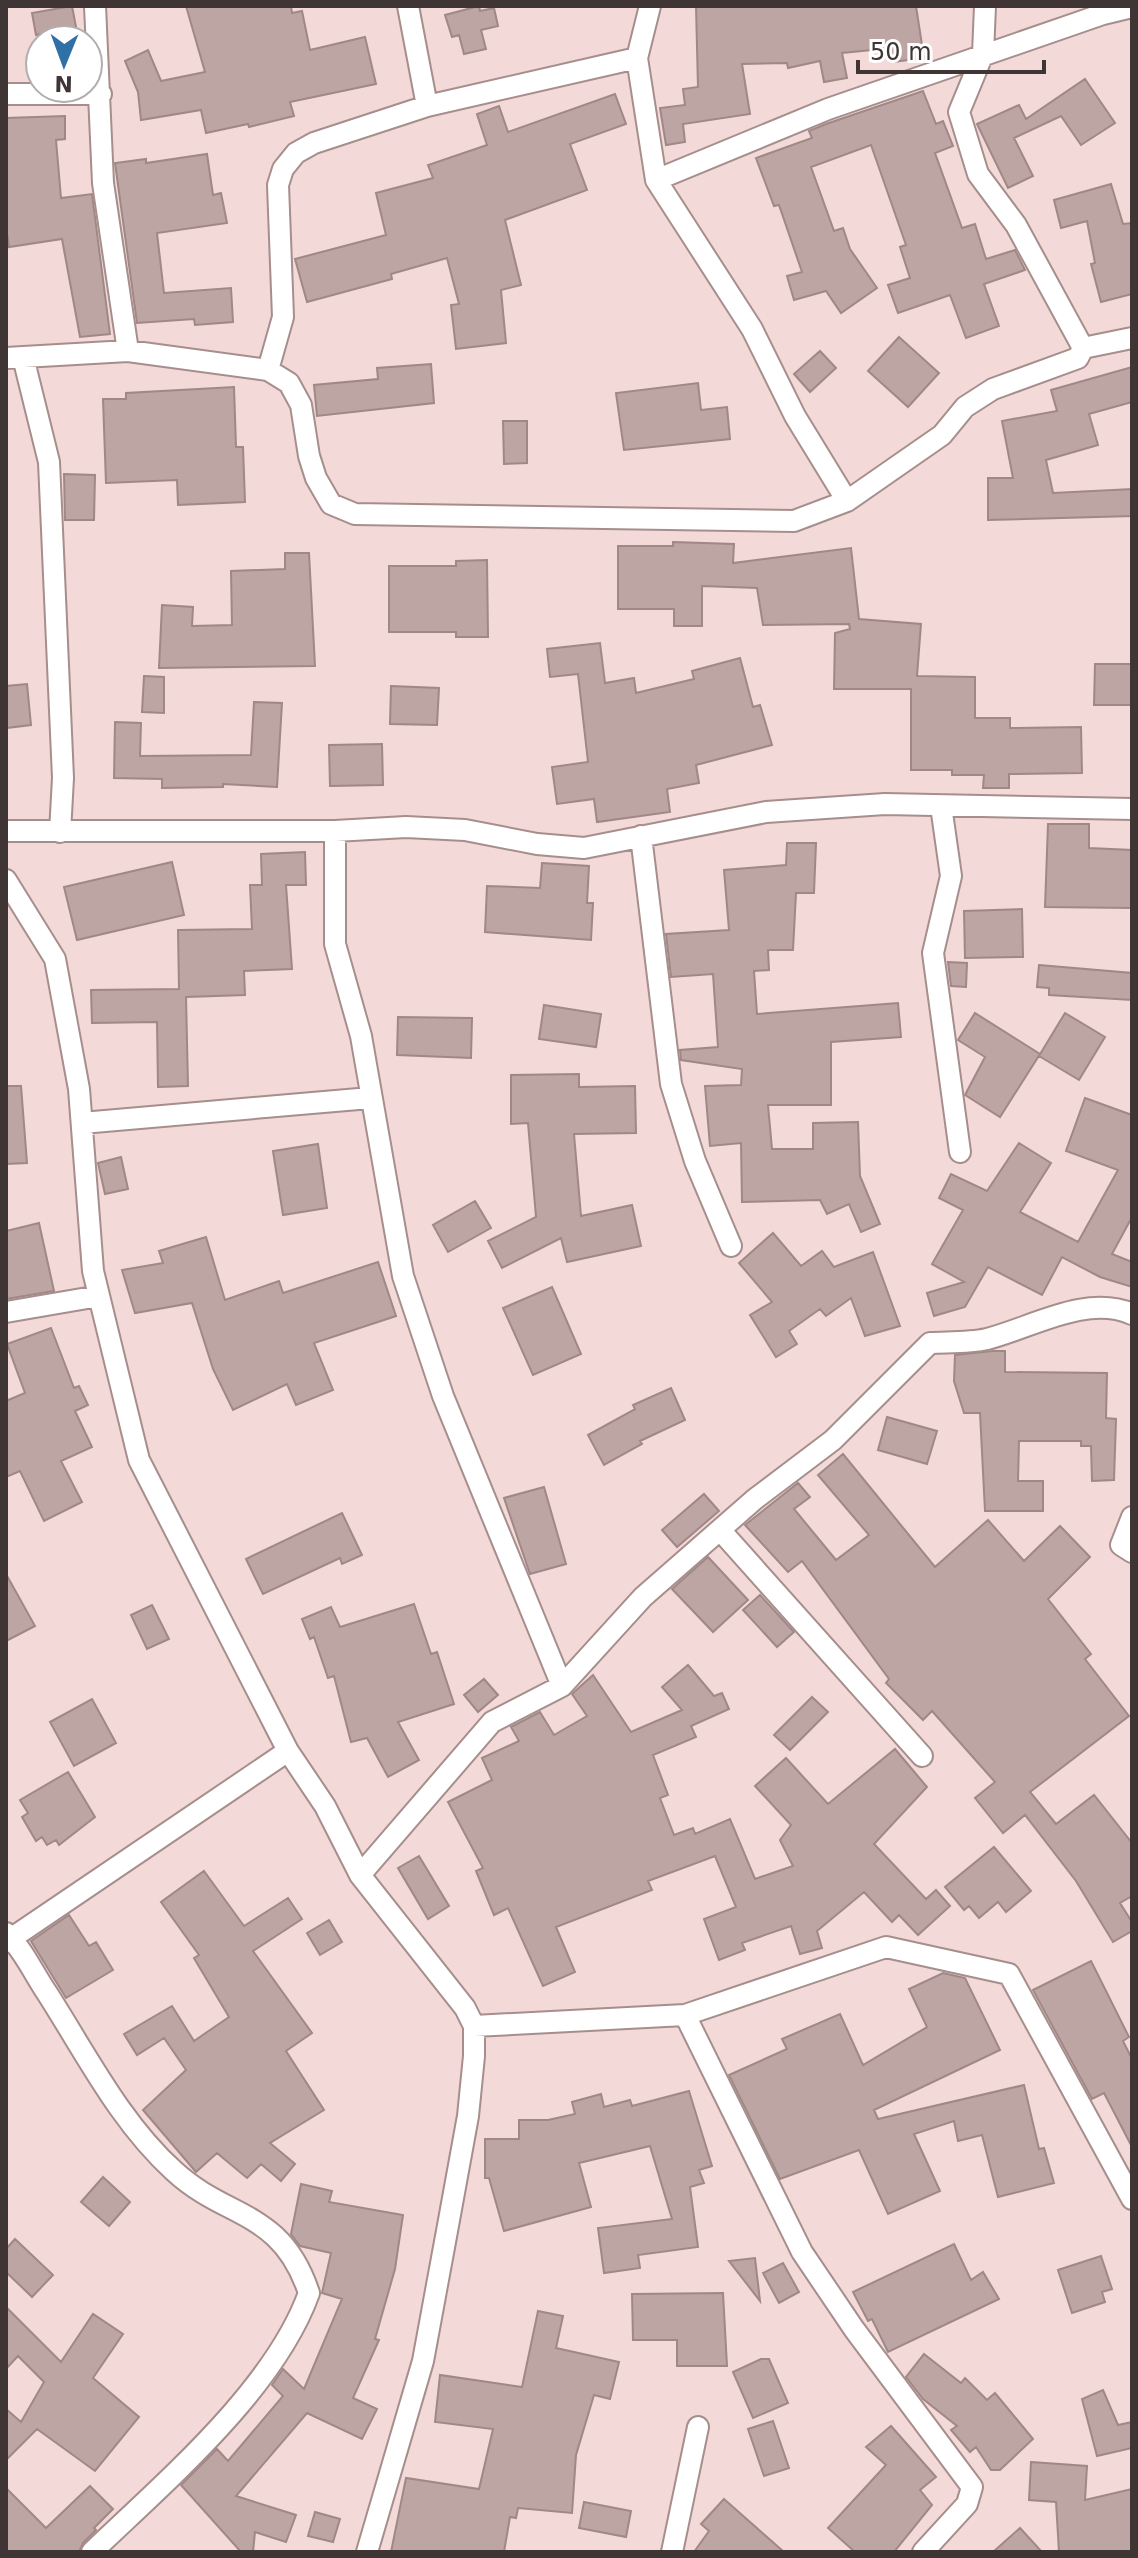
<svg xmlns="http://www.w3.org/2000/svg" width="1138" height="2558" font-family="'DejaVu Sans',sans-serif">
  <rect width="100%" height="100%" fill="#f3d9d7"/>
  <path fill="#bda5a3" stroke="#9f8886" stroke-width="2" d="M72,6L76,27L36,35L32,13Z
    M186,6H291L292,13L302,11L310,50L365,37L376,84L290,102L294,116L249,127L248,124L206,133L201,110L141,120L138,92L125,61L148,50L161,81L205,72Z
    M479,6L480,11L494,8L498,26L481,30L486,49L464,54L459,35L452,37L445,15Z
    M696,6H916L924,58L894,62L892,48L842,53L847,78L824,82L820,61L788,68L787,63L742,64L750,114L683,124L685,142L666,145L660,108L685,105L683,89L698,87Z
    M1085,79L1115,123L1081,145L1061,116L1014,138L1033,176L1008,188L977,124L1019,105L1026,119Z
    M923,91L936,124L943,121L953,146L935,153L962,228L975,224L986,259L1015,250L1025,270L984,284L999,326L966,338L950,295L898,313L888,285L910,278L900,247L906,245L871,145L811,167L834,231L843,228L850,249L877,288L841,313L826,291L794,300L787,276L802,272L779,205L774,206L756,158L812,138L809,131L826,124Z
    M615,94L626,124L570,144L587,190L505,220L521,285L501,290L506,343L456,349L451,305L459,304L447,258L391,274L392,279L307,302L295,259L386,235L376,193L433,178L428,165L487,145L477,114L499,106L508,132Z
    M65,116V139L56,140L61,198L92,194L110,334L80,337L62,239L9,247L6,227V118Z
    M207,154L213,195L221,193L227,223L157,233L164,293L231,288L233,322L195,325L194,319L137,323L115,163L146,159V163Z
    M1111,184L1123,224L1132,223V294L1101,302L1091,264L1095,263L1087,221L1061,228L1054,200Z
    M899,337L939,373L908,407L868,371Z
    M820,351L836,368L810,392L794,374Z
    M431,364L434,403L317,416L314,385L378,379L377,368Z
    M1132,367V402L1089,414L1098,445L1046,460L1053,493L1132,489V516L988,520V478H1013L1002,421L1057,411L1051,390Z
    M698,383L701,410L727,407L730,439L624,450L616,393Z
    M234,387L236,447H243L245,502L178,505L177,480L106,483L103,399H126V393Z
    M503,421H527V463L504,464Z
    M64,474L95,475L94,520H65Z
    M673,542L734,544L733,563L851,548L859,619L921,624L917,676L975,677V718H1010V728L1081,727L1082,773L1009,774V788H983L984,775H952V770H911V689H834L835,633L850,629L849,624L763,625L757,588L702,586V626H674V609H618V546H673Z
    M285,553H309L315,666L159,668L162,605L193,607L192,626L232,625L231,571L285,569Z
    M487,560L488,637H456V632H389V566H456V561Z
    M600,643L605,683L634,678L636,693L694,679L692,671L740,658L753,707L760,705L772,745L696,765L699,783L667,789L670,812L597,822L594,799L557,804L552,767L588,762L578,674L550,677L547,649Z
    M1095,664H1132V705H1094Z
    M144,676L164,677V713L142,712Z
    M27,684L31,725L6,728V686Z
    M391,686L439,688L437,725L390,724Z
    M254,702L282,703L277,787L223,784V787L162,788V779L114,778L115,722L141,723L140,756L251,755Z
    M382,744L383,785L330,786L329,745Z
    M1048,824H1089V848L1132,850V908L1045,907Z
    M787,843H816L814,893H796L793,950H768L769,970L754,971L757,1014L898,1003L901,1037L831,1042V1105H768L772,1149H813V1123L858,1122L860,1176L880,1224L861,1232L849,1204L827,1214L820,1200L742,1202L741,1143L710,1146L705,1086L741,1085L742,1069L681,1060L680,1050L718,1047L713,974L671,977L666,934L729,930L724,870L786,865Z
    M305,852L306,885H286L292,969L244,971L245,995L186,997L188,1086L158,1087L157,1022L92,1023L91,990L179,989L178,930L252,929L250,885H262L261,854Z
    M172,862L184,915L77,940L64,887Z
    M542,863L589,866L587,903H593L591,940L485,932L487,886L540,888Z
    M1022,909L1023,957L965,958L964,911Z
    M948,962L967,963L966,987L951,986Z
    M1039,965L1132,973V1000L1049,995V988L1037,987Z
    M544,1005L601,1014L596,1047L539,1039Z
    M975,1013L1040,1054L1000,1117L965,1095L985,1057L958,1040Z
    M1065,1013L1105,1037L1079,1080L1039,1056Z
    M398,1017L472,1018L471,1058L397,1055Z
    M579,1074V1087L635,1086L636,1133L574,1134L581,1216L632,1205L641,1246L567,1262L561,1238L502,1268L488,1241L536,1217L528,1123L511,1124V1075Z
    M6,1086H21L27,1163L6,1164Z
    M1085,1098L1132,1115V1217L1112,1254L1132,1262V1287L1100,1277L1062,1257L1042,1295L988,1267L965,1307L934,1316L927,1293L964,1282L932,1264L963,1210L939,1198L951,1174L987,1191L1019,1143L1051,1163L1020,1212L1078,1242L1118,1170L1066,1151Z
    M318,1144L327,1208L283,1215L273,1151Z
    M121,1157L128,1189L105,1194L98,1163Z
    M475,1201L491,1228L448,1252L433,1225Z
    M39,1223L54,1291L6,1299V1231Z
    M773,1233L801,1266L822,1251L834,1267L873,1252L900,1326L865,1336L851,1298L826,1316L820,1309L789,1331L797,1344L776,1357L750,1315L772,1302L739,1263Z
    M206,1237L225,1300L279,1281L283,1293L378,1262L396,1316L314,1343L333,1390L296,1405L287,1384L233,1410L213,1369L192,1303L135,1313L122,1270L163,1263L159,1251Z
    M552,1287L581,1354L533,1375L503,1308Z
    M51,1328L74,1388L79,1386L88,1405L75,1411L92,1447L61,1461L82,1502L44,1521L20,1471L6,1477V1401L25,1393L7,1344Z
    M993,1351H1005V1372L1107,1373L1106,1418L1116,1419L1114,1480L1092,1481L1091,1446H1081V1441H1019L1018,1481H1043V1511H985L980,1413H964L954,1381L955,1355Z
    M671,1388L685,1420L640,1441L642,1444L604,1465L588,1435L635,1409L633,1405Z
    M887,1417L937,1431L927,1464L878,1450Z
    M843,1454L935,1567L988,1520L1024,1561L1060,1526L1090,1557L1048,1599L1091,1654L1085,1659L1129,1716L1030,1792L1056,1824L1094,1795L1132,1843V1896L1120,1903L1132,1922V1931L1113,1942L1076,1881L1025,1815L1003,1833L975,1798L995,1782L932,1711L923,1720L886,1683L889,1679L802,1561L788,1572L745,1525L798,1483L810,1497L794,1509L836,1560L869,1535L818,1475Z
    M544,1487L566,1564L530,1574L504,1498Z
    M704,1494L719,1511L677,1547L662,1530Z
    M342,1513L362,1555L342,1564L340,1558L263,1594L246,1559Z
    M708,1557L748,1600L713,1632L672,1589Z
    M6,1574L35,1626L6,1641Z
    M760,1595L794,1632L777,1647L743,1610Z
    M414,1604L431,1654L437,1652L454,1704L398,1722L419,1760L388,1777L367,1738L351,1742L334,1676L328,1678L314,1637L310,1639L302,1619L331,1607L340,1627Z
    M152,1605L169,1639L147,1649L131,1615Z
    M688,1665L714,1696L722,1693L729,1709L691,1726L696,1737L653,1755L668,1795L660,1798L674,1835L693,1828L695,1834L730,1819L755,1879L793,1866L780,1840L791,1825L755,1786L786,1758L828,1804L895,1749L927,1787L874,1844L926,1899L936,1890L950,1906L918,1935L899,1915L892,1922L864,1892L817,1931L822,1948L800,1954L791,1926L742,1943L745,1950L719,1960L704,1919L736,1907L715,1856L648,1881L652,1890L556,1927L575,1972L543,1986L508,1908L494,1915L476,1871L483,1868L448,1802L492,1780L482,1758L519,1741L511,1727L540,1712L554,1735L587,1716L572,1694L593,1675L631,1732L682,1710L662,1687Z
    M484,1679L498,1695L478,1712L464,1695Z
    M812,1697L828,1712L790,1750L774,1735Z
    M92,1699L116,1743L74,1766L50,1722Z
    M68,1772L95,1817L59,1845L56,1840L47,1845L42,1837L36,1841L22,1817L28,1813L20,1800Z
    M994,1847L1031,1891L1006,1912L998,1902L979,1918L969,1906L964,1910L945,1887Z
    M419,1856L449,1906L428,1919L398,1868Z
    M204,1871L244,1926L288,1898L302,1919L253,1951L312,2033L286,2051L324,2110L270,2143L295,2164L281,2181L261,2164L247,2178L217,2153L196,2172L143,2110L186,2070L164,2038L137,2055L124,2034L172,2006L194,2041L229,2017L194,1958L199,1955L161,1902Z
    M69,1915L89,1946L96,1942L113,1970L66,1998L31,1941Z
    M329,1920L342,1942L320,1955L307,1933Z
    M1091,1961L1129,2037L1123,2041L1132,2059V2147L1104,2093L1092,2099L1033,1990Z
    M943,1973L965,1978L1000,2050L874,2110L878,2119L1024,2085L1039,2149L1044,2148L1054,2183L998,2197L982,2135L958,2141L954,2121L914,2134L940,2191L888,2214L859,2150L780,2179L729,2075L787,2049L782,2039L840,2014L863,2065L927,2027L909,1989Z
    M689,2091L712,2166L699,2170L704,2183L690,2187L698,2247L638,2255L640,2268L604,2273L598,2228L672,2219L650,2146L579,2163L591,2207L504,2231L489,2178H485V2139H519V2120H548L575,2114L572,2102L601,2094L604,2107L630,2100L632,2106Z
    M103,2177L130,2202L109,2226L81,2202Z
    M301,2184L332,2191L329,2202L403,2215L395,2269L375,2339L379,2340L353,2398L377,2409L362,2439L307,2413L236,2496L296,2515L286,2542L255,2532L253,2552H241L181,2485L217,2449L228,2461L283,2396L272,2385L283,2369L304,2389L342,2299L322,2293L331,2253L300,2246L291,2234Z
    M15,2239L53,2275L32,2297L6,2272V2249Z
    M954,2244L971,2280L983,2272L999,2299L888,2352L872,2319L868,2321L853,2292Z
    M1101,2256L1112,2289L1102,2292L1105,2302L1072,2313L1058,2270Z
    M755,2258L760,2301L729,2261Z
    M783,2263L799,2292L779,2303L763,2273Z
    M723,2293L727,2366H677V2340H633L632,2294Z
    M6,2307L61,2362L93,2314L123,2334L93,2378L139,2417L95,2471L37,2429L6,2460V2409L21,2422L44,2382L18,2356L6,2369Z
    M538,2311L563,2316L556,2348L619,2362L610,2399L594,2395L576,2455L572,2513L518,2508L516,2518L510,2517L504,2552H391L406,2478L479,2489L493,2429L435,2422L440,2375L522,2387Z
    M924,2354L961,2383L965,2378L987,2400L995,2393L1033,2439L1000,2470H991L976,2447L970,2452L951,2430L957,2426L923,2399L906,2377Z
    M761,2359H769L788,2403L753,2418L733,2372Z
    M1103,2390L1118,2425L1132,2422V2448L1097,2456L1082,2399Z
    M773,2421L789,2468L764,2476L748,2429Z
    M891,2426L936,2477L920,2490L932,2505L894,2552H855L828,2528L886,2465L866,2447Z
    M1031,2462L1087,2466L1085,2500L1132,2489V2552H1059L1056,2502L1029,2500Z
    M90,2486L113,2509L94,2528L96,2530L83,2543L79,2552H6V2488L46,2528Z
    M724,2499L784,2552H694L709,2531L701,2524Z
    M584,2502L631,2511L626,2537L579,2528Z
    M315,2512L340,2519L333,2542L308,2536Z
    M1020,2528L1042,2552H993Z"/>
  <g fill="none" stroke-linecap="round" stroke-linejoin="round">
    <defs>
      <path id="street" d="M95,6L103,183L128,351
        M408,6L427,106
        M650,6L637,58L656,180L752,329L795,416L847,501
        M985,6L983,54L959,112L978,174L1016,225L1083,348
        M6,94H101
        M656,180L828,109L1103,14L1132,7
        M23,357L49,462L63,778L60,832
        M6,358L128,351L268,370L289,383L301,405L309,456L316,478L331,504L355,514L794,521L847,501L942,435L965,407L993,389L1078,358L1083,348L1132,338
        M268,370L283,317L278,185L283,169L296,153L314,143L427,106L637,58
        M941,806L951,876L933,953L960,1152
        M6,831H335L406,827L465,830L537,844L584,848L766,812L885,804L1132,809
        M335,831V944L361,1036L403,1276L443,1396L562,1686
        M641,836L671,1084L695,1161L731,1246
        M6,880L55,959L79,1089L93,1271L139,1460L288,1751L325,1806L360,1875L465,2008L474,2026V2056L468,2116L447,2231L423,2361L367,2552
        M82,1123L370,1098
        M6,1312L99,1296
        M1132,1517L1121,1545L1132,1552
        M721,1531L922,1756
        M360,1875L492,1722L562,1686L643,1597L755,1499L833,1440L930,1343C948,1342 969,1343 987,1339C1031,1328 1086,1294 1132,1314
        M6,1933C23,1949 34,1974 47,1993C86,2054 120,2122 174,2171C227,2220 281,2209 309,2293C274,2390 166,2481 92,2552
        M6,1942L288,1751
        M685,2015L802,2252L854,2329L972,2487L967,2504L923,2552
        M474,2026L685,2015L886,1947L1009,1974L1132,2199
        M672,2552L698,2427"/>
    </defs>
    <use href="#street" stroke="#a68e8c" stroke-width="24"/>
    <use href="#street" stroke="#fff" stroke-width="20"/>
  </g>
  <rect width="1138" height="2558" fill="none" stroke="#3e3534" stroke-width="16"/>
  <g transform="translate(64 64) rotate(181)"><circle r="38" fill="#ffffff" stroke="#b2aeae" stroke-width="2"/>
  <path d="M0-6L14 30L0 20L-14 30Z" fill="#2f71a7"/>
  <text y="-12" font-size="22" font-weight="bold" text-anchor="middle" fill="#3e3534">N</text>
  </g>
  <path d="M858 60v12h186v-12" fill="none" stroke="#3e3534" stroke-width="4"/>
  <text x="870" y="60" font-size="24" fill="#3e3534" stroke="#ffffff" stroke-width="6" paint-order="stroke">50 m</text>
</svg>
